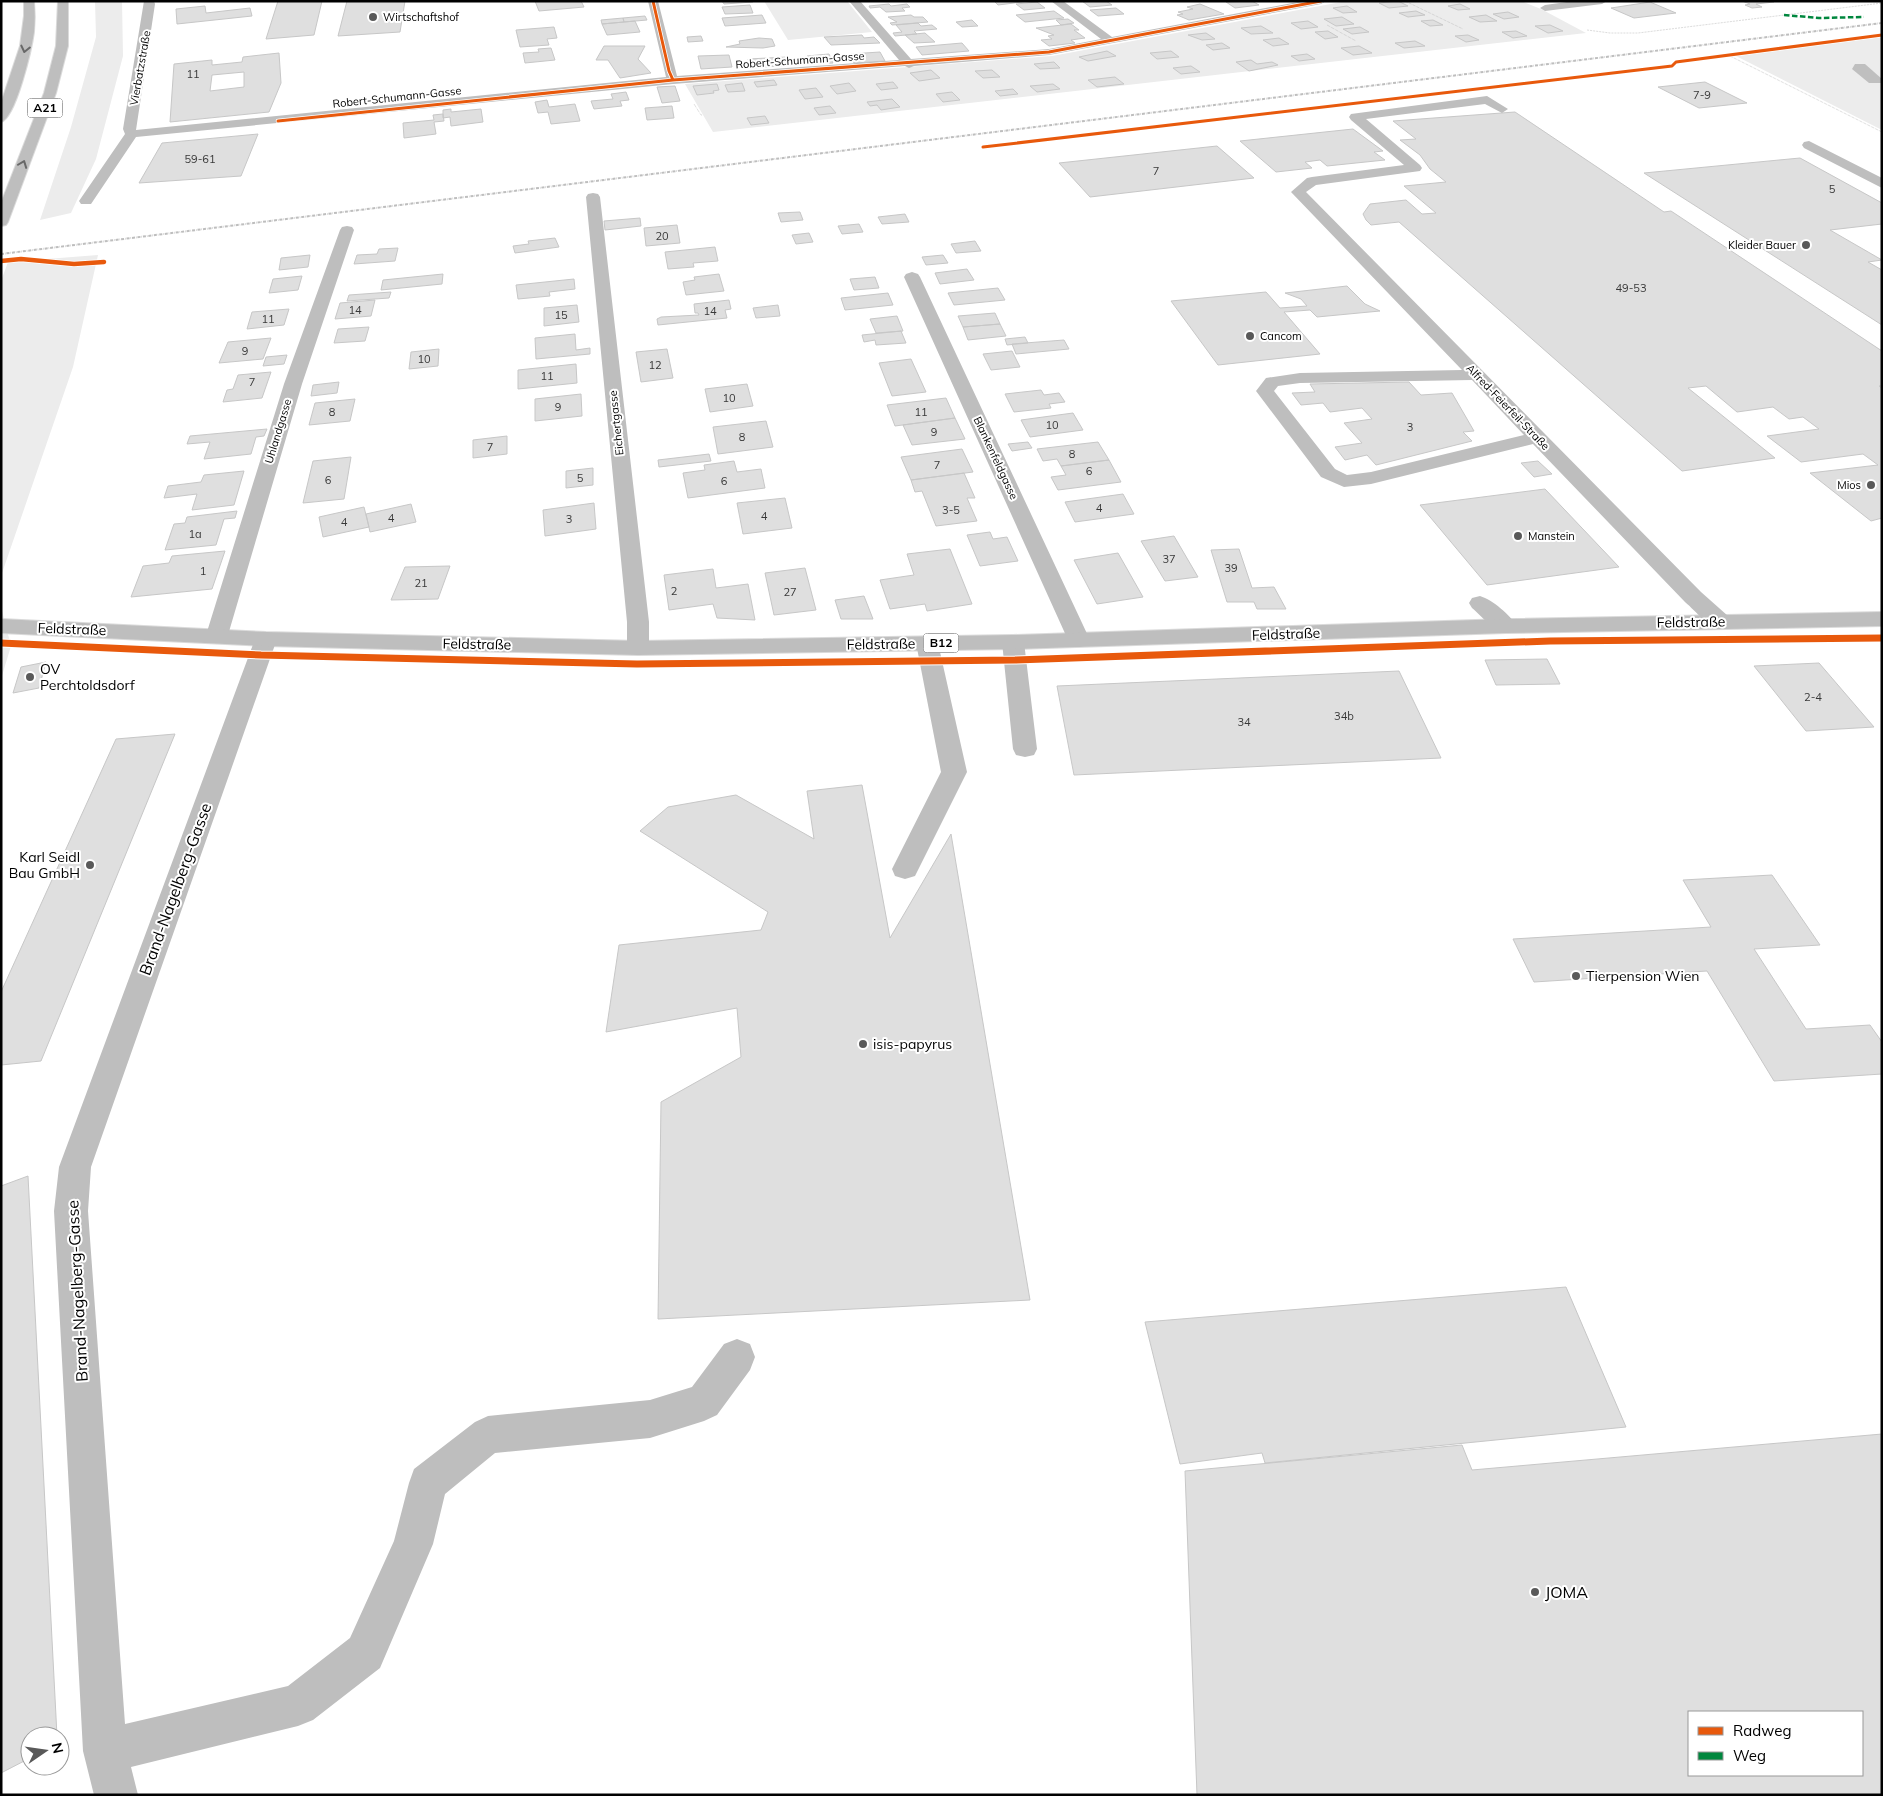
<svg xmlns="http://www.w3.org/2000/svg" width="1883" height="1796" font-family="Mulish,sans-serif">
  <rect width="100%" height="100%" fill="#fff"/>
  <path fill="#ececec" d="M95,1H122L123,56L96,159L71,213L40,220L71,127L96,37Z
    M764,1H847L872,32L788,40Z
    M1347,1H1521L1541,9L1586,33L713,132L685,84L1052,56Z
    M1882,37V130L1734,55Z
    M98,255L73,367L1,576V281L8,262Z
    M1,607L11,646L1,679Z"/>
  <path fill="#bfbfbf" d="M1855,64H1865L1882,79V83H1869L1852,69Z"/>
  <path fill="#dfdfdf" stroke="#c7c7c7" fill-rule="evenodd" d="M278,1H322L314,35L266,39Z
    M347,1H405L400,32L338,36Z
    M535,1H581L584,7L539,11Z
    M722,1H753V2L724,4Z
    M994,1H1030L998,5Z
    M1082,1H1106L1112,5L1090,7Z
    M1252,1L1259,5L1235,8L1226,2Z
    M1398,1L1408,6L1389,8L1379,3Z
    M1742,1H1772L1774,2L1756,4L1762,7L1752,8L1745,5L1750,4Z
    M1037,2L1045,8L1024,10L1016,4Z
    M1650,2L1676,13L1634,18L1611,8Z
    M889,4L891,6L907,4L910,7L902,8L905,11L886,12L880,7L870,8L869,6Z
    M1200,4L1224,14L1189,20L1177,15L1183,14L1178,12L1193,9L1187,7Z
    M1460,4L1470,9L1458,10L1448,6Z
    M750,5L753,13L725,14L722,7Z
    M205,6L206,13L250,8L252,16L177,24L176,9Z
    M1347,6L1357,12L1343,13L1333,8Z
    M1116,8L1124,14L1098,16L1090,10Z
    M1054,11L1064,18L1025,22L1016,15Z
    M1416,11L1425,15L1408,17L1399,13Z
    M1508,12L1519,17L1504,19L1493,14Z
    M762,15L766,23L725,26L722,18Z
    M911,15L914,17H923L928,22L892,25L890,23L897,22L888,17Z
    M1486,15L1497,21L1480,22L1469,17Z
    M645,16L647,20L624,22L623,18Z
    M1342,17L1354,24L1336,26L1324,19Z
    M623,18L624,22L602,24L601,20Z
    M1068,19L1074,23L1061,25L1056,20Z
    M972,20L978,26L962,27L956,22Z
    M1433,20L1443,25L1430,26L1421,21Z
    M635,21L640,32L607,35L602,24Z
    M1308,21L1318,27L1301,29L1291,23Z
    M918,23L921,26L932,25L937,29L914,31L917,34L895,36L893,33L902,32L896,25Z
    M1071,24L1079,30H1074L1085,38L1071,40L1075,43L1049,46L1041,40L1052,39L1048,36L1054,35L1036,28Z
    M1550,25L1563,31L1548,33L1535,26Z
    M1261,26L1273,33L1251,34L1241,28Z
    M554,27L557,38L547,39L549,45L520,47L516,30Z
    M1360,27L1369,32L1352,34L1343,29Z
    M1328,31L1338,37L1325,39L1315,32Z
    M1516,31L1527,36L1513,38L1502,32Z
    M925,33L935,42L914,43L905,35Z
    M1206,33L1215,39L1202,40L1188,35Z
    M862,35L864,38L874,37L880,43L831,45L824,37Z
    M1468,35L1479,40L1466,42L1455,36Z
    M701,36L703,41L688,42L687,37Z
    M759,38L772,39L775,46L763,48L726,47L740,44L739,41Z
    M1279,38L1289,44L1273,46L1263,40Z
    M1415,41L1425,46L1404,48L1395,43Z
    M962,43L969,51L922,55L916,47Z
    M1222,43L1230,48L1213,50L1206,45Z
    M604,46H645L638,59L651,73L620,78L608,60H596Z
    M1359,46L1372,53L1353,55L1341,48Z
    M551,48L555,60L525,63L523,53L539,52L538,49Z
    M1107,51L1116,56L1088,61L1079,57Z
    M1171,51L1179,57L1157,59L1150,53Z
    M880,52L885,61L854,63L850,54Z
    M279,53L281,83L269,112L170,122L174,64L212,60V65L242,62L243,57ZM244,72V87L210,91L212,75Z
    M829,54L833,63L811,64L807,56Z
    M1307,54L1315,59L1299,61L1291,56Z
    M729,55L732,67L701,69L698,56Z
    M787,57L791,65L751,68L748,59Z
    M1251,60L1257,64L1272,62L1278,65L1249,71L1236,62Z
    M1054,62L1060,68L1040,69L1034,64Z
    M1191,66L1200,72L1181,74L1173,68Z
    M931,70L940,78L919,81L910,73Z
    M992,70L1000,77L983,78L975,71Z
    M1115,77L1124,84L1097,87L1088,80Z
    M774,80L777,85L757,87L754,82Z
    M893,82L898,88L881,90L876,84Z
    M1705,82L1747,103L1699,108L1658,87Z
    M742,83L745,91L728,92L725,85Z
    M849,83L856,91L837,94L830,86Z
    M717,84L719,90L713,91L714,93L697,95L693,86Z
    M1053,84L1060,89L1037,92L1030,86Z
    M675,86L680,101L662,103L657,87Z
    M816,88L823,97L805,99L799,90Z
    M1013,89L1018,94L1000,96L995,91Z
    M626,92L629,100L620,101L622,106L594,109L591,101L613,99L611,94Z
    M952,92L960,100L943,102L936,94Z
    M892,99L900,107L881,110L877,105L870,106L867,102Z
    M547,100L549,107L575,104L580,121L551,124L548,112L538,113L535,102Z
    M672,106L674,118L647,120L645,108Z
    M830,106L836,113L819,115L814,108Z
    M451,109V112L481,109L483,122L451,126L450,117L443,118V110Z
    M1515,112L1664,212L1671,211L1882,351V386H1879L1882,388V518L1871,521L1810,473L1878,465L1863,454L1801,462L1767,436L1819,429L1803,417L1789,419L1773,407L1737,412L1706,386L1688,388L1775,458L1682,471L1399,222L1371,225L1366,220L1363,214L1370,204L1406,200L1422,214L1436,213L1404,186L1446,182L1430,169L1420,155L1400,140L1416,139L1393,121Z
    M443,114L444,121L434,122L436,134L404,138L403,123L434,120L433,115Z
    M765,116L769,123L751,125L747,118Z
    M1353,129L1383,151L1374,152L1385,160L1327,166L1320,160L1305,162L1312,168L1276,172L1240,141Z
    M258,134L241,176L139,183L162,143Z
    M1217,146L1254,178L1090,197L1059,163Z
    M1800,158L1882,203V224L1830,230L1882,260L1868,262L1882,270V325L1644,173Z
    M800,212L803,220L781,222L778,213Z
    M905,214L909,222L882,224L878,217Z
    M640,218L641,226L605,230L604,221Z
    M859,224L863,232L842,234L838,226Z
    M677,225L680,243L646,246L644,228Z
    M809,233L813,242L796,244L792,235Z
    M555,238L559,247L515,253L513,246L529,244L528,241Z
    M975,241L981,251L956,253L951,244Z
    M715,247L718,261L693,263L694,267L668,269L665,252Z
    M398,248L395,261L354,264L357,255L377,254L379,249Z
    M310,255L308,267L279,270L281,258Z
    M943,255L948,263L926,265L922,257Z
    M967,269L974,280L940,284L935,273Z
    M443,274L442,284L381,290L383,280Z
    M719,274L724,291L686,295L683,282L695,280L694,277Z
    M302,276L298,290L269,293L273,279Z
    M875,277L879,288L854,290L850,279Z
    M574,279L575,289L549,292L550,296L518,299L516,285Z
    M1347,286L1365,304L1380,311L1317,317L1310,310L1284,312L1320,354L1218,365L1171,301L1266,292L1280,308L1307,306L1301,299L1285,293Z
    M998,288L1005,300L954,305L948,293Z
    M391,292L389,298L347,301L349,295Z
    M888,293L893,305L845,310L841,298Z
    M375,300L371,316L335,319L340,303Z
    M729,300L731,309L725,310L727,318L658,325L657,319L661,317L699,315L698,313H695L694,304Z
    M577,305L579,322L544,326V308Z
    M778,305L780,316L756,318L753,308Z
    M289,309L284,325L247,329L252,312Z
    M995,313L1000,324L963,327L958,316Z
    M897,316L903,331L876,333L870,319Z
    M1000,324L1006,336L968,340L963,327Z
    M369,327L365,341L334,343L338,329Z
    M901,331L906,343L876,345L875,340L864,342L862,335Z
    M575,334L576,350L590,348V354L536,359L535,338Z
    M1025,337L1028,343L1007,345L1005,339Z
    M271,338L263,359L219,363L228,342Z
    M1064,340L1069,349L1016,354L1012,344Z
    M439,349L438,366L409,369L411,352Z
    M667,349L673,378L641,382L636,352Z
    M1012,351L1020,367L991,370L983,354Z
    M287,355L284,364L263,366L266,357Z
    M911,359L926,392L892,396L879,363Z
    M576,364L577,383L518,389V370Z
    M271,372L262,398L223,402L227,390L233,389L238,375Z
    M339,382L337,393L311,396L313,385Z
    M1409,382L1421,395L1452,393L1474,431L1463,432L1472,441L1376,465L1367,455L1345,460L1335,447L1362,443L1344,423L1372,419L1362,408L1330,412L1323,403L1301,405L1292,393L1315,392L1310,384Z
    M747,384L753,406L710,412L705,389Z
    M1041,390L1044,395L1059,393L1065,402L1049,404L1051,408L1014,412L1005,394Z
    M581,394L582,416L535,421V399Z
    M946,398L955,418L895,426L887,405Z
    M355,399L350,421L309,425L315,403Z
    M1073,413L1083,430L1030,437L1021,420Z
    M955,418L965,439L912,445L903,425Z
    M766,421L773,447L718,454L713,427Z
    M267,429L264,436L256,437L251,454L204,459L210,442L187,444L190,436Z
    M507,436V454L473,458V440Z
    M1028,442L1032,448L1012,451L1008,444Z
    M1098,442L1109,460L1061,466L1057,459L1043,461L1037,449Z
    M962,449L973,472L911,480L901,457Z
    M709,454L711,461L659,467L658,460Z
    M351,457L344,499L303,503L313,461Z
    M1109,460L1121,482L1058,490L1051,477L1066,475L1061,466Z
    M734,461L737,472L761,469L765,488L688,498L683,473L705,470L704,465Z
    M1538,461L1552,474L1534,477L1521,463Z
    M593,468V485L566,488V471Z
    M244,471L234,505L192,510L197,494L164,498L168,486L201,482L204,475Z
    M964,473L975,498H967L977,521L936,526L922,491L915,492L911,480Z
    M1545,489L1619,567L1487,585L1420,505Z
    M1123,494L1134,514L1075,522L1065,502Z
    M785,498L792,528L743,534L737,503Z
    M594,503L596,529L545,536L543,510Z
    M411,504L416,522L370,532L366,514Z
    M364,507L369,527L323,537L319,517Z
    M237,511L235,518L224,519L216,545L165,550L174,524L185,523L187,517Z
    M990,532L993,539L1007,537L1018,561L980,566L967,535Z
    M1174,536L1198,577L1165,581L1141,541Z
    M950,549L972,604L927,611L925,604L890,609L880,580L914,575L907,554Z
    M1239,549L1252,588L1274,587L1286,609H1257L1254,602H1227L1211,550Z
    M225,551L212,589L131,597L143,566L169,563L172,556Z
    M1118,553L1143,597L1097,604L1074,560Z
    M450,566L438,599L391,600L405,567Z
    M805,568L816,610L774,615L765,573Z
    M713,569L716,588L748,584L755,620L717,618L713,604L669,610L664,575Z
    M864,596L873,619H841L835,600Z
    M1547,659L1560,684L1496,685L1485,660Z
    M46,662L39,688L13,693L21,667Z
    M1819,663L1874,727L1806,731L1754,666Z
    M1399,671L1441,758L1074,775L1057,686Z
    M175,734L41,1061L1,1065V992L116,739Z
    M862,785L890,938L951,834L1030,1300L658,1319L661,1102L741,1057L737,1008L606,1032L619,945L761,930L768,912L640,831L668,807L736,795L814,839L807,791Z
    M1772,875L1820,945L1754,949L1806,1029L1870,1025L1882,1042V1074L1774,1081L1707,971L1534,982L1513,939L1711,927L1683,880Z
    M28,1176L57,1736H30V1758L1,1773V1186Z
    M1566,1287L1626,1427L1265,1463L1262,1453L1180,1464L1145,1322Z
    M1882,1434V1795H1197L1185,1471L1462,1445L1472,1470ZM1689,1712H1862V1775H1689Z"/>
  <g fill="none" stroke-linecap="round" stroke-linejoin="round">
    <defs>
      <path id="major" d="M1882,612V626L1506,633L1013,649L638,655L266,646L1,633V619L266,632L638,641L1013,635L1506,619Z"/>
      <path id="highway" d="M24,1H34C35,12 35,22 34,32C32,48 16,118 1,122V103L20,46L24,16Z
        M58,1H68V46L56,93L8,222L6,225L1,226V203L44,93L56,46Z"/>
    </defs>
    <use href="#major" stroke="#dbdbdb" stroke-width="2"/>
    <use href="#highway" stroke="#dbdbdb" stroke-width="2"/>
    <path stroke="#b9b9b9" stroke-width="1" stroke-dasharray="0.5 1" stroke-linecap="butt" d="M1405,1L1463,29
      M1327,25L1356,41
      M1587,30L1610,33H1638L1882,3
      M1726,54L1882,132
      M694,104L701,115H703"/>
    <path fill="#bebebe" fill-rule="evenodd" d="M144,1H154L155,4L136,130L666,77L648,1H658L677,76L899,60L849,1H860L911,59L1049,49L1101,39L1051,1H1063L1112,37L1303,1H1326L1321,4L1049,55L914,66L909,68L905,66L673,84L136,137L91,204H81L79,201L125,134L123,129Z
      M1574,1H1607L1602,4L1545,11L1540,8L1545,5Z
      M1487,96L1508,109L1502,113L1485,104L1366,119L1420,165L1422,168L1420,171L1316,185L1306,192L1701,592L1728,616L1731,621L1728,626C1710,631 1698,613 1685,602L1533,444L1371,484L1344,487L1321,477L1256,391L1266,378L1300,373L1462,370L1291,192L1307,178L1312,177L1404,165L1351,120L1349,117L1351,114ZM1472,380L1524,435L1371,472L1347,475L1335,469L1274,391L1278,386L1300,383Z
      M1809,141L1882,178V188L1804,148L1802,145L1804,142Z
      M593,193L598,194L600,197L649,622V648L646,653L638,655L630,653L627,648V622L586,197L588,194Z
      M347,226L352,227L354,230L302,384L228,635L225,640L217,642L209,640L206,635L284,384L340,230L342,227Z
      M912,272L918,274L920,277L1090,640L1087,645L1079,647L1071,645L1068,640L904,277L906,274Z
      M1480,596C1493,600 1510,615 1517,626L1514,631C1496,636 1485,619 1472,608L1469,603L1472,598Z
      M266,632L274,634L277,639L91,1167L88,1211L125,1724L288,1686L350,1638L394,1541L409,1483L414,1469L475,1422L488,1416L650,1400L692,1387L724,1344L737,1339L750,1344L755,1357L750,1370L717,1415L704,1421L650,1438L495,1453L445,1494L433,1544L380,1668L313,1720L298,1726L131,1767L138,1795H94L83,1751L54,1211L59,1167L255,639L258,634Z
      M1013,635L1021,637L1024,642L1037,749L1034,755L1025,757L1016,755L1013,749L1002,642L1005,637Z
      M927,636L935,638L938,643L967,772L915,876L905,879L895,876L892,869L941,772L916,643L919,638Z"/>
    <use href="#major" fill="#bebebe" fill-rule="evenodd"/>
    <use href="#highway" fill="#bebebe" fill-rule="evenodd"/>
    <path stroke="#bebebe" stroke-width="2" stroke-dasharray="3 1 0.5 1" stroke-linecap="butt" d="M1,254L1882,23"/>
    <path stroke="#00873e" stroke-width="2.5" stroke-dasharray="5.5 2.5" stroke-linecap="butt" d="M1784,15L1819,18L1864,17"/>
    <defs>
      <path id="cycleway-far2" d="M653,1L669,71L673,80
        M278,121L673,80L1049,52L1321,1
        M983,147L1672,66L1676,62L1882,35"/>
      <path id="cycleway-far1" d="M1,261L21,259L74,264L104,262"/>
      <path id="cycleway" d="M1,643L261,655L637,664L1015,660L1550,641L1882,638"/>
    </defs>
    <use href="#cycleway-far2" stroke="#fff" stroke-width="4.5"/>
    <use href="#cycleway-far1" stroke="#fff" stroke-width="6"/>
    <use href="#cycleway" stroke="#fff" stroke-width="9"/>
    <use href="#cycleway-far2" stroke="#e8590c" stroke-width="3"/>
    <use href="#cycleway-far1" stroke="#e8590c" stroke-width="4.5"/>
    <use href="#cycleway" stroke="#e8590c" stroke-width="7"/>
  </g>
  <defs><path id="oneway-chevron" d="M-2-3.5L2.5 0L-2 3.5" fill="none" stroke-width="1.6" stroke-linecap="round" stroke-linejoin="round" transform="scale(1.25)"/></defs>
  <g stroke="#686868">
    <use href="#oneway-chevron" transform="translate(25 49) rotate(103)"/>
    <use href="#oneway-chevron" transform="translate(23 164) rotate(-69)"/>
  </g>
  <g fill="#595959" stroke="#fff" stroke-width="2">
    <circle cx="373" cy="17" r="5"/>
    <circle cx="1806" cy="245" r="5"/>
    <circle cx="1250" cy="336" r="5"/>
    <circle cx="1871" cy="485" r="5"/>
    <circle cx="1518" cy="536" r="5"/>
    <circle cx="30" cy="677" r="5"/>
    <circle cx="90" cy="865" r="5"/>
    <circle cx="1576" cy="976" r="5"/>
    <circle cx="863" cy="1044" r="5"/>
    <circle cx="1535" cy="1592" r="5"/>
  </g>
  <g text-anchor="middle" stroke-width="4" stroke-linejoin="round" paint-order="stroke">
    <g font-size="11" fill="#000" stroke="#fff" text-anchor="start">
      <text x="383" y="21">Wirtschaftshof</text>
      <text x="1796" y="249" text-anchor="end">Kleider Bauer</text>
      <text x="1260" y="340">Cancom</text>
      <text x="1861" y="489" text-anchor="end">Mios</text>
      <text x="1528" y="540">Manstein</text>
    </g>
    <g font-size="11" fill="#000" stroke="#fff">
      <text transform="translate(800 60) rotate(-4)" y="4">Robert-Schumann-Gasse</text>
      <text transform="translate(140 68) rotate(-80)" y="4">Vierbatzstraße</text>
      <text transform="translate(397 97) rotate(-6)" y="4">Robert-Schumann-Gasse</text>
      <text transform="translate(1508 407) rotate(46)" y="4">Alfred-Feierfeil-Straße</text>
      <text transform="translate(616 423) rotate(-96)" y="4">Eichertgasse</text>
      <text transform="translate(278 431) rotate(-73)" y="4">Uhlandgasse</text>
      <text transform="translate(996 458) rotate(65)" y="4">Blankenfeldgasse</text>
    </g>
    <g font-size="11" fill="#383838">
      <text x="193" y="78">11</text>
      <text x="1702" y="99">7-9</text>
      <text x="200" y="163">59-61</text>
      <text x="1156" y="175">7</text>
      <text x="1832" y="193">5</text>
      <text x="662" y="240">20</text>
      <text x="1631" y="292">49-53</text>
      <text x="355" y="314">14</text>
      <text x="710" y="315">14</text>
      <text x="561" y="319">15</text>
      <text x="268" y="323">11</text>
      <text x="245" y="355">9</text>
      <text x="424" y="363">10</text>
      <text x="655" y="369">12</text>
      <text x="547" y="380">11</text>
      <text x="252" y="386">7</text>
      <text x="729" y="402">10</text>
      <text x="558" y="411">9</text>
      <text x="332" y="416">8</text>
      <text x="921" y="416">11</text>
      <text x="1052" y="429">10</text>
      <text x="1410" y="431">3</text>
      <text x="934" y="436">9</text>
      <text x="742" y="441">8</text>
      <text x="490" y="451">7</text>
      <text x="1072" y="458">8</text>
      <text x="937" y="469">7</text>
      <text x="1089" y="475">6</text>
      <text x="580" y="482">5</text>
      <text x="328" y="484">6</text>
      <text x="724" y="485">6</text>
      <text x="1099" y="512">4</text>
      <text x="951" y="514">3-5</text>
      <text x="764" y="520">4</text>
      <text x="391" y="522">4</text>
      <text x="569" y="523">3</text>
      <text x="344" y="526">4</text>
      <text x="195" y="538">1a</text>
      <text x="1169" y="563">37</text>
      <text x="1231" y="572">39</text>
      <text x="203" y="575">1</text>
      <text x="421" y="587">21</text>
      <text x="674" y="595">2</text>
      <text x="790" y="596">27</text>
      <text x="1813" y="701">2-4</text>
      <text x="1344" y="720">34b</text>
      <text x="1244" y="726">34</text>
    </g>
    <g fill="#fff" stroke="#4c4c4c" stroke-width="1">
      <rect x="27.5" y="98.5" width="35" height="19" rx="4"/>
      <rect x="923.5" y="633.5" width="35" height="19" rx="4"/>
    </g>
    <g font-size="12" font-weight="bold" fill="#000">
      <text x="45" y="112">A21</text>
      <text x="941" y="647">B12</text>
    </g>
    <g font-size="14" fill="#000" stroke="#fff">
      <text transform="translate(1691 622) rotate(-1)" y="5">Feldstraße</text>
      <text transform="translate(72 629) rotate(2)" y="5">Feldstraße</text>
      <text transform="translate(1286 634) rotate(-2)" y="5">Feldstraße</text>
      <text transform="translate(477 644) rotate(1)" y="5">Feldstraße</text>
      <text transform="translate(881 644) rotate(-1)" y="5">Feldstraße</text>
    </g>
    <g font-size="14" fill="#000" stroke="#fff" text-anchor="start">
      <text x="40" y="674">OV<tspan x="40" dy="16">Perchtoldsdorf</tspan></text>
      <text x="80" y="862" text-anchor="end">Karl Seidl<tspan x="80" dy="16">Bau GmbH</tspan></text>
      <text x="1586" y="981">Tierpension Wien</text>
      <text x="873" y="1049">isis-papyrus</text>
    </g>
    <g font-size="16" fill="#000" stroke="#fff">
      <text transform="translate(175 889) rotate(-70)" y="6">Brand-Nagelberg-Gasse</text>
      <text transform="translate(77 1291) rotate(-93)" y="6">Brand-Nagelberg-Gasse</text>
    </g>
    <g font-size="16" fill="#000" stroke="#fff" text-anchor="start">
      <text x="1545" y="1598">JOMA</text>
    </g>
  </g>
  <rect width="1883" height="1796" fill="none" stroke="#000000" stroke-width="5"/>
  <rect x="1688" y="1711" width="175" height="65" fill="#ffffff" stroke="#999999"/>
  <rect x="1698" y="1727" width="25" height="8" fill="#e8590c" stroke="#999999"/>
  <text x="1733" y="1736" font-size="15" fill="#000000">Radweg</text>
  <rect x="1698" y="1752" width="25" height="8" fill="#00873e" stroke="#999999"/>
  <text x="1733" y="1761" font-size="15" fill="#000000">Weg</text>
  <g transform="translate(45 1751) rotate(77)"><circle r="24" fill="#ffffff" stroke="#999999"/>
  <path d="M0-4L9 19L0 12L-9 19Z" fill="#595959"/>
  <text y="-8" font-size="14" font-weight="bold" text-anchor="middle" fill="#000000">N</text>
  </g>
</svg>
